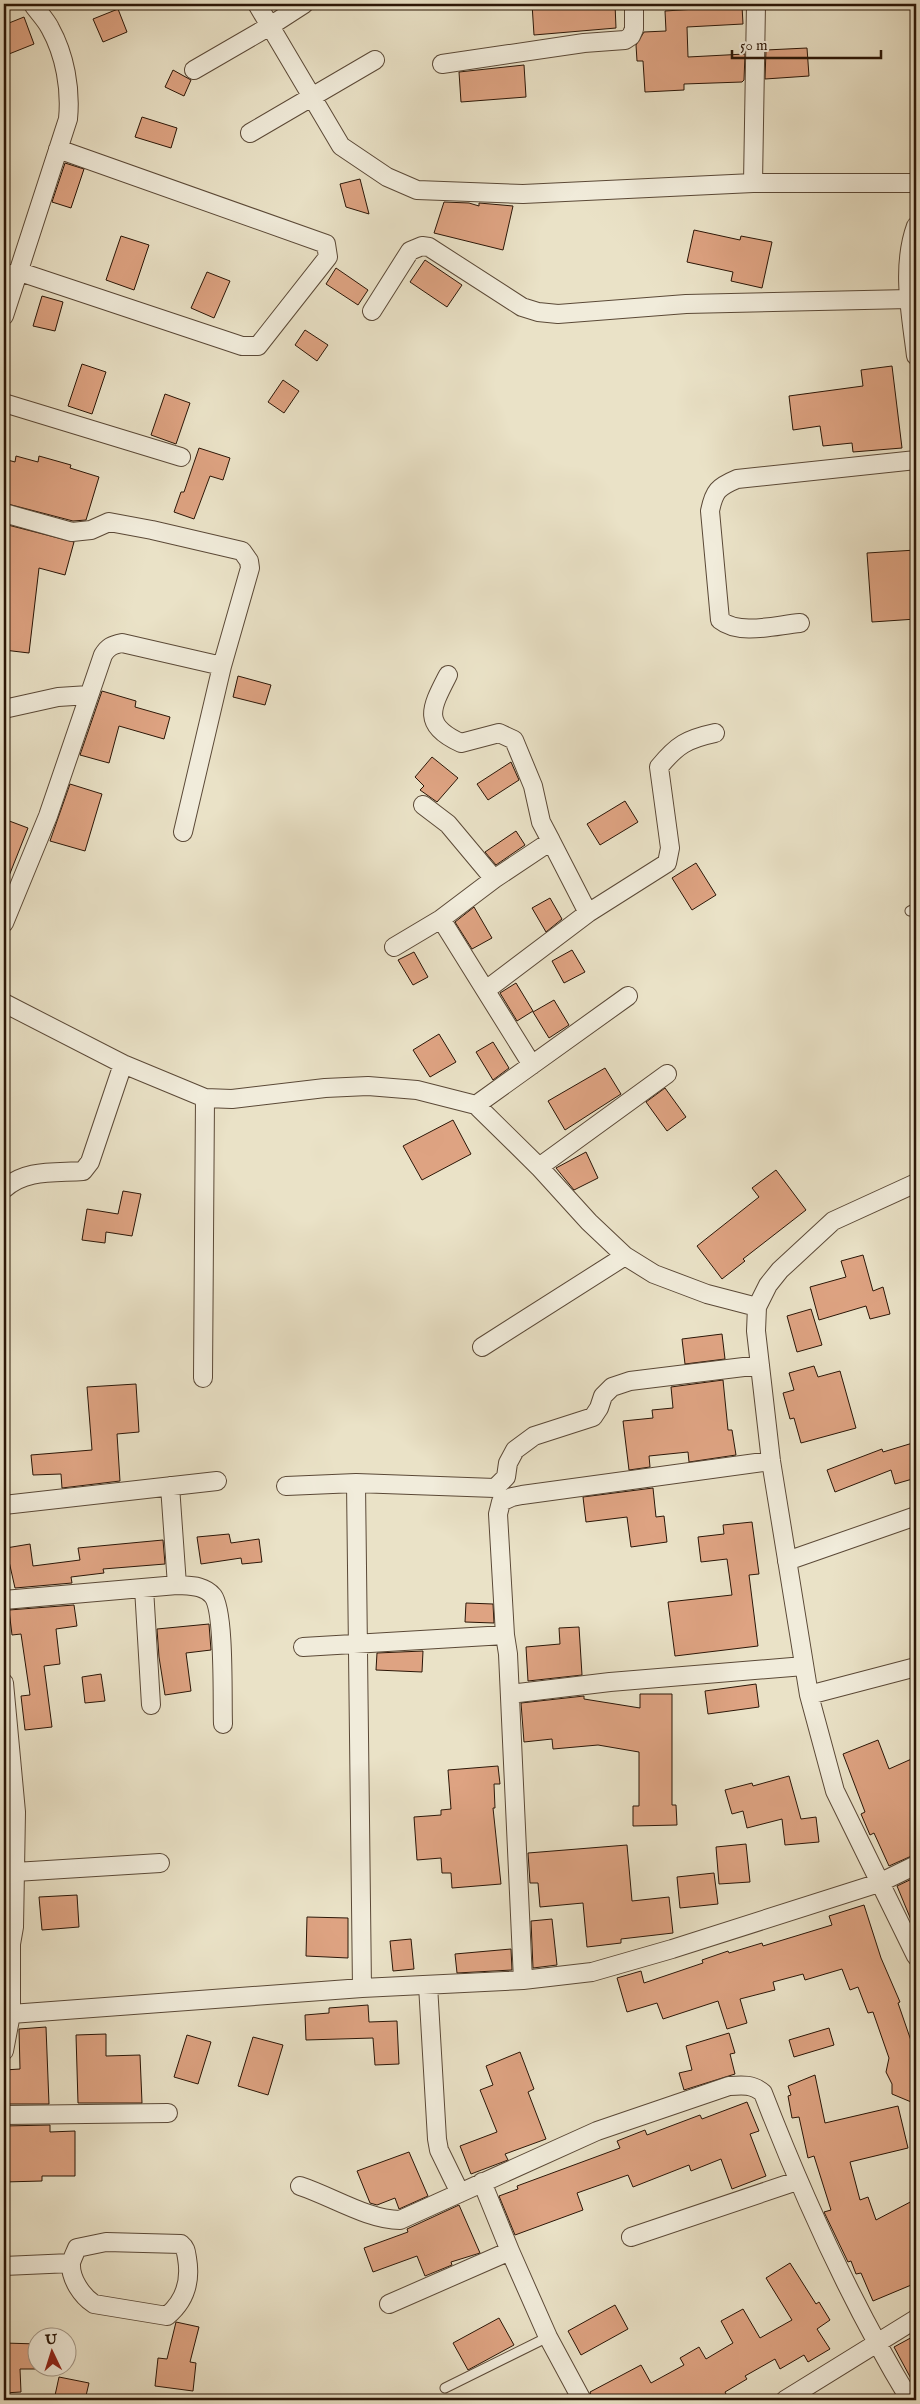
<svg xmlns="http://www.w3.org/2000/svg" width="920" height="2404" font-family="'IM FELL English',serif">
  <rect width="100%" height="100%" fill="#eae2c7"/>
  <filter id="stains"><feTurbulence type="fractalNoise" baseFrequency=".004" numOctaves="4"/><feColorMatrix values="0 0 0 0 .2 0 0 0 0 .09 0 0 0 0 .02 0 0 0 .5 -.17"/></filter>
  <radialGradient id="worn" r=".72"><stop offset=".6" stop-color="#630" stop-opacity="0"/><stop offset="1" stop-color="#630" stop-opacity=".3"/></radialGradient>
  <path fill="#dea382" stroke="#2b1607" d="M532,4H615L616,28L534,35Z
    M742,6L743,24L687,27L688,57L745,54L744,80L742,82L684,84V90L645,92L643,61H637L636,45L644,32L666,31L665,11Z
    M118,9L127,32L103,42L93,19Z
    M24,17L34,44L4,56V25Z
    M807,48L809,76L765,79L766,50Z
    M524,65L526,97L461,102L459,72Z
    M173,70L191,80L184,96L165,87Z
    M142,117L177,128L171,148L135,137Z
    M65,163L84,169L71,208L52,202Z
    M360,179L369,214L346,207L340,184Z
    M444,202L469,203L479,206V203L513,206L503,250L434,233Z
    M694,230L740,240L741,236L772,242L762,288L731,281L733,272L687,262Z
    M121,236L149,245L134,290L106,280Z
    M425,260L462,285L447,307L410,282Z
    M336,268L368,290L358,305L326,284Z
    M207,272L230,281L214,318L191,308Z
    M42,296L63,302L55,331L33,326Z
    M305,330L328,345L317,361L295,345Z
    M82,364L106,372L92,414L68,406Z
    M892,366L902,448L853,452L852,443L823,446L820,426L793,430L789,396L863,386L861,370Z
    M283,380L299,391L284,413L268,402Z
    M165,394L190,403L176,444L151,435Z
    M199,448L230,458L223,480L210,476L194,519L174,512L181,492H184Z
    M16,456L38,462L39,456L71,465L70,468L99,477L86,520L73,521L4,503V459L15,462Z
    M4,524L74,542L65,575L39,568L29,653L4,650Z
    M916,550V619L872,622L867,553Z
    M238,676L271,685L265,705L233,697Z
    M102,691L136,701L135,707L170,717L164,739L119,726L109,763L80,755Z
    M432,757L458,778L437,802L420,790L424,786L415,777Z
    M511,762L519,780L488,800L477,784Z
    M70,784L102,794L85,851L50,841Z
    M625,801L638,822L600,845L587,824Z
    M4,819L28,828L5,886H4Z
    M516,831L525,845L496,865L485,852Z
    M696,863L716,895L692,910L672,878Z
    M550,898L562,919L546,932L532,908Z
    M474,907L492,938L472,949L455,922Z
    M572,950L585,972L564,983L552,961Z
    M414,952L428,977L413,985L398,960Z
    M516,983L533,1011L517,1021L500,993Z
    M554,1000L569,1025L549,1038L533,1012Z
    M439,1034L456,1062L430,1077L413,1050Z
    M493,1042L509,1068L493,1080L476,1052Z
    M605,1068L621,1094L565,1130L548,1101Z
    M665,1088L686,1117L667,1131L646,1102Z
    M453,1120L471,1154L422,1180L403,1146Z
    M586,1152L598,1178L574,1190L556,1168Z
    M776,1170L806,1210L743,1259L745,1261L722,1279L697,1246L759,1197L752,1188Z
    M123,1191L141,1194L132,1236L106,1232L105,1243L82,1240L87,1209L118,1214Z
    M863,1255L873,1291L883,1287L890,1314L870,1319L866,1306L819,1320L810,1287L846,1277L841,1261Z
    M811,1309L822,1345L797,1352L787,1316Z
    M722,1334L725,1359L685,1364L682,1339Z
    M814,1366L818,1377L840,1371L856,1428L801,1443L794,1418L790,1419L783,1393L794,1390L789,1373Z
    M723,1380L728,1430H732L736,1455L689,1462L688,1452L649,1456L650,1467L629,1470L623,1421L653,1418L652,1410L673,1408L671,1387Z
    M136,1384L139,1432L117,1434L120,1481L62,1488L61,1474L33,1475L31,1455L92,1450L87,1387Z
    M916,1442V1478L895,1484L891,1470L835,1492L827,1470L882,1449L883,1452Z
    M653,1488L656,1517L664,1516L667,1542L631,1547L627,1517L586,1522L583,1497Z
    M752,1522L759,1574L749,1575L758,1646L675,1656L668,1602L732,1595L727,1559L701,1562L698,1537L724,1534L723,1525Z
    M229,1534L231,1543L259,1539L262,1562L242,1564L241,1558L201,1564L197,1537Z
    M163,1540L165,1564L103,1569L104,1573L71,1577L72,1583L15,1588L6,1548L30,1544L33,1566L80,1560L78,1548Z
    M466,1603L493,1604L494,1623L465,1622Z
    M74,1605L77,1626L56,1629L60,1664L44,1666L52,1727L25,1730L21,1696L30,1695L21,1634L12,1635L9,1610Z
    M209,1624L211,1650L186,1653L191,1691L165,1695L159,1657L157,1629Z
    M579,1627L582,1675L528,1681L526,1647L560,1644L559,1628Z
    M423,1651L422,1672L376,1670L377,1653Z
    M101,1674L105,1701L85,1703L82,1677Z
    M756,1684L759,1707L708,1714L705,1691Z
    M640,1694H672V1805H676L677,1825L633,1826V1806H639V1752L598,1745L553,1749L552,1739L524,1742L521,1703L584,1696V1699L640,1708Z
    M878,1740L889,1769L916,1757V1854L889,1866L874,1833L870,1835L861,1814L865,1812L843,1754Z
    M498,1766L500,1784H494L495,1808H493L501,1884L452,1888L451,1873H442L441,1858L417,1860L414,1817L441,1815V1810L451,1809L448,1770Z
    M789,1776L801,1819L816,1817L819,1842L785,1845L782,1819L747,1828L743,1811L732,1814L725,1790L752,1783L753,1786Z
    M746,1844L750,1882L719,1884L716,1847Z
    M627,1845L632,1901L669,1897L673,1933L621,1939V1943L587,1947L583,1903L540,1907L538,1883H530L528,1853Z
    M714,1873L718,1904L680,1908L677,1877Z
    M916,1877V1932L897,1886Z
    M77,1895L79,1927L42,1930L39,1897Z
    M864,1905L881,1958L900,2002L898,2003L916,2055V2104L892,2094V2084L886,2072L889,2058L873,2012L868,2013L858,1987L850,1990L842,1969L805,1980L803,1974L773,1982L775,1990L740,1999L747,2023L727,2029L718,2001L663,2019L657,2003L627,2012L617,1978L641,1971L644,1983L703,1963L702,1960L728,1951L729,1953L762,1943L763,1946L832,1925L829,1916Z
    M307,1917L348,1918V1958L306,1956Z
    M552,1919L557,1965L533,1968L531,1921Z
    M411,1939L414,1969L393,1971L390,1941Z
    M511,1949L512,1970L457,1973L455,1954Z
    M368,2005L369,2022L397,2021L399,2064L375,2065L373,2038L306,2040L305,2015L329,2013V2008Z
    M46,2027L49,2104H4V2070L20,2069L19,2029Z
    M829,2028L834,2045L794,2057L789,2040Z
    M729,2033L735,2053L730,2054L735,2074L684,2090L679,2073L692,2070L686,2046Z
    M106,2034V2056L140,2055L142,2103H78L76,2035Z
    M187,2035L211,2042L198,2084L174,2077Z
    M253,2037L283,2045L268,2095L238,2086Z
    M520,2052L534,2089L528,2092L546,2139L505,2154L508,2160L471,2174L460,2146L497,2132L480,2090L493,2085L486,2066Z
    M815,2075L825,2123L898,2106L908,2148L850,2162L860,2200L868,2197L876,2220L916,2199V2283L873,2301L861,2273L856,2274L851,2261L848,2262L824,2212L831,2210L814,2156L808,2158L799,2117L792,2118L788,2096L791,2095L788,2086Z
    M747,2102L759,2131L750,2134L766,2176L732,2189L721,2159L691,2171L689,2165L633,2187L628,2175L577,2193L583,2210L515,2235L499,2196L518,2189L517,2186L620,2148L617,2141L645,2130L647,2135L700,2115L702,2119Z
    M50,2125V2132L75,2131V2176H42V2181L4,2182V2126Z
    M409,2152L428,2196L399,2209L395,2198L377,2205L370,2203L357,2171Z
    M459,2205L480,2253L451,2262L452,2265L425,2276L417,2256L373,2272L364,2248L408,2232L407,2229Z
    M790,2263L816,2304L819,2302L830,2320L817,2329L830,2349L808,2362L804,2355L780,2369L775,2359L745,2376L747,2379L725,2392L726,2394L716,2400H593L590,2392L641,2365L651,2383L684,2365L680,2358L699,2347L706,2359L733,2343L721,2321L743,2309L760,2338L792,2320L766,2278Z
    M615,2305L628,2329L581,2355L568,2331Z
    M499,2318L514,2345L468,2370L453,2343Z
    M176,2322L199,2327L190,2362L196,2363L193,2391L155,2386L158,2358L167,2359Z
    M916,2335V2388L894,2347Z
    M4,2343L38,2344V2369H20L21,2392L4,2393Z
    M59,2377L89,2383L85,2400H54Z"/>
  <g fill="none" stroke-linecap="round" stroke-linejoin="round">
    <defs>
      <path id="service" d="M910,911L916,908
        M445,2388L548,2337"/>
      <path id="minor" d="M257,4L270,26L304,4
        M442,64L584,43L625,40L631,36L634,29V4
        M194,70L270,26L341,146L387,177L417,190L523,194L753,183H916
        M250,133L375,60
        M753,183L756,4
        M916,226C901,267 911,314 916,356
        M17,271L242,346H258L328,257L326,244L58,149
        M372,311L410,251L422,246L429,247L522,307L538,312L558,314L686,304L909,299
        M4,316L68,119C71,89 65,55 50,28C46,20 39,13 34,6
        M4,403L181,457
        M4,513L72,532L91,530L109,522L152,530L242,551L249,561L250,568L222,666
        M800,623C776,625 740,636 720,620L710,511C714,491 718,487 737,479L916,460
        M448,675C431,708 421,725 461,743L499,733L514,740L533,786L541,822L551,841
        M4,709L58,697L89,695
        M423,805L448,824L494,879L551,841L588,913L486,990
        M588,913L667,863L670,848L659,767C677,745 687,739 715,733
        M441,919L532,1065
        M4,923L48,816L103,655C108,647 112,645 122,643L222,666L183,832
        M394,947L441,919L494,879
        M4,1003L123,1064L205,1098L232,1099L325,1088L368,1086L417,1090L476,1105L539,1167L589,1222L625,1256L654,1274L707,1294L757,1307
        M476,1105L628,996
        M539,1167L667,1074
        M916,1183L833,1221L780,1270L768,1285L757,1307L756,1331L771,1461L809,1695L835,1791L916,1956
        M4,1189C25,1169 55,1173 83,1171L90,1162L123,1064
        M482,1347L625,1256
        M203,1378L205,1098
        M356,1483L362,1988
        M170,1486L177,1585
        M286,1486L356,1483L495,1488L506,1477L508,1463L515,1450L534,1436L593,1417L599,1408L603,1396L612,1387L630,1381L760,1365
        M4,1505L217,1481
        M787,1561L916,1516
        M144,1588L151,1705
        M4,1600L177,1585C190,1586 204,1585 213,1596C225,1612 222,1700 223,1724
        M303,1647L505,1635
        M4,1683L16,1812L14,1927L11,1944V2014L4,2051
        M510,1694L610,1682L804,1666
        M809,1695L916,1667
        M15,1872L160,1863
        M523,1980L508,1654L505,1635L498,1514L501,1502L512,1497L522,1495L771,1461
        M428,1985L437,2139L439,2150L460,2193
        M11,2014L362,1988L523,1980L592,1972L672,1949L879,1883L916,1865
        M4,2115L168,2113
        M482,2182L510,2251
        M300,2186C331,2196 368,2220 400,2220L597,2131L729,2086C742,2085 753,2084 763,2093C804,2199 851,2303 910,2400
        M631,2237L797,2181
        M106,2242L181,2244C186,2248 186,2252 187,2258C191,2281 185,2301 167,2316L94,2304C82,2296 70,2279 71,2263C72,2259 75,2253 77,2248Z
        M4,2266L71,2263
        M389,2304L510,2251L548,2337L582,2400
        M785,2400L916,2319"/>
    </defs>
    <use href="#service" stroke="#5b4937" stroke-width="11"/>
    <use href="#minor" stroke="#5b4937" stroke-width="20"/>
    <use href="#service" stroke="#f1ecdb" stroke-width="9"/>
    <use href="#minor" stroke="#f1ecdb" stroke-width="18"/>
  </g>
  <rect width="920" height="2404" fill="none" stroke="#eae2c7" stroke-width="20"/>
  <rect x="5" y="5" width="910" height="2394" fill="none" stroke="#2b1607" stroke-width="2.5"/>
  <rect x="10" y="10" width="900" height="2384" fill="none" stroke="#2b1607"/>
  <g transform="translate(52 2352) rotate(356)"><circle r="24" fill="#f1ecdb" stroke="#a29686"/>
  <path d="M0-4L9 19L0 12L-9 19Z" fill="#8f2418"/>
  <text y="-8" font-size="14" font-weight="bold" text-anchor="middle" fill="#2b1607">U</text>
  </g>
  <path d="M732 50v8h149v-8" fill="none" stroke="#2b1607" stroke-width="2.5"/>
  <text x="740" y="50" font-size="15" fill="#2b1607" stroke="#f1ecdb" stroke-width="4" paint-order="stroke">50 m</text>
  <rect width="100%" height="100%" filter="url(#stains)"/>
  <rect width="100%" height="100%" fill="url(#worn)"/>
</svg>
